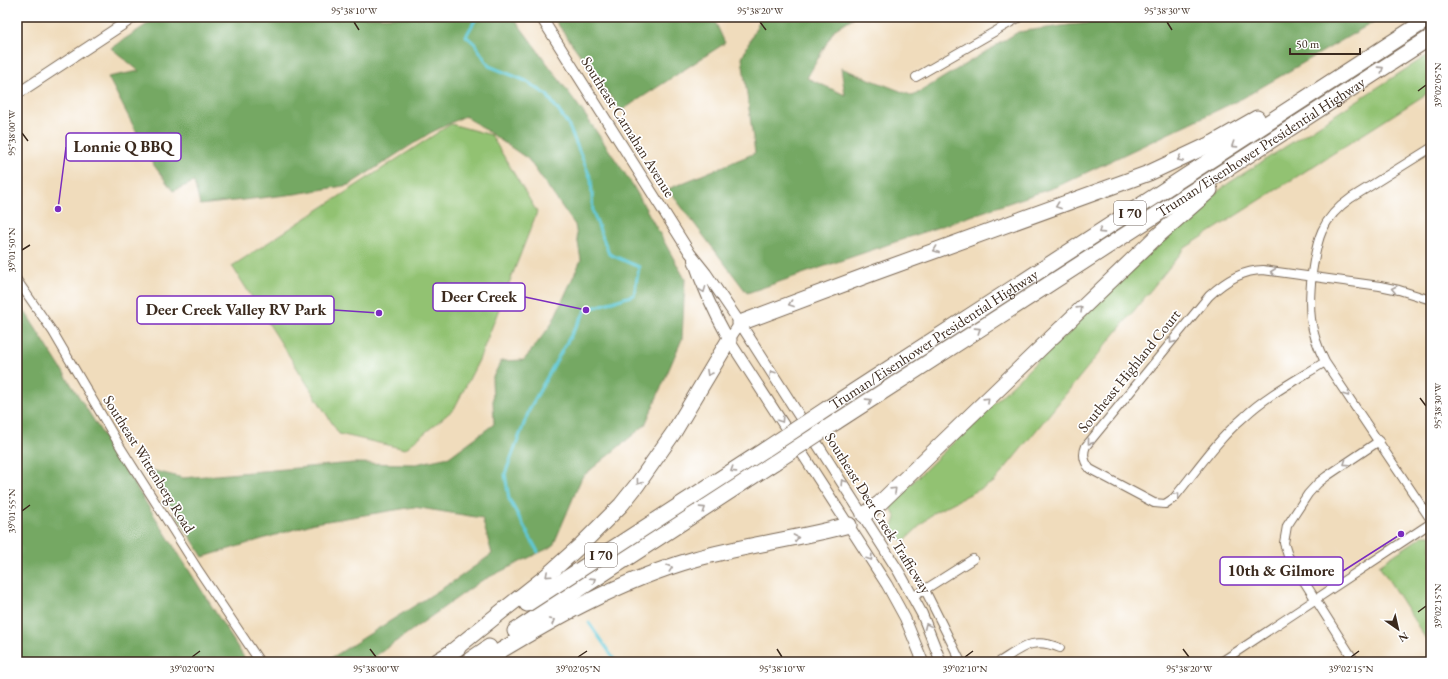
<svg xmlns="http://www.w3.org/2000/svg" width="1448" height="679" font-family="'EB Garamond',serif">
  <rect width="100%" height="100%" fill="#fff"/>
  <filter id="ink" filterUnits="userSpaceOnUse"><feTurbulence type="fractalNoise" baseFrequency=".025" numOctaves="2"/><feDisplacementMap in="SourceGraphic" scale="8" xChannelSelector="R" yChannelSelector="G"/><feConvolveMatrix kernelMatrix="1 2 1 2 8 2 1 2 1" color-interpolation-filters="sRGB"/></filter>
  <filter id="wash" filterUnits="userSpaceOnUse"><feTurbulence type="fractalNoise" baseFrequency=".012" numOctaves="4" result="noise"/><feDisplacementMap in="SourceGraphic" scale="16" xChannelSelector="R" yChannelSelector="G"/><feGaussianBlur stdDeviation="0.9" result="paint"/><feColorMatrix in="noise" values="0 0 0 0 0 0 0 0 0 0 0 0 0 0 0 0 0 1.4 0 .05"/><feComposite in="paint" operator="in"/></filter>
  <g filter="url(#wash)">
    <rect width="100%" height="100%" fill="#f0dcbc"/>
    <path fill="#92c272" stroke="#667648" d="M1431,53V91L1185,248L994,482L933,513L904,541L890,533L896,518L889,505L1191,212L1229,183Z
      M451,124L491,135L537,212L479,360L454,409L405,449L339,434L232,266Z
      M1424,535H1431V647L1379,565Z"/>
    <path fill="#75a864" stroke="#586941" d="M158,17H513L583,112L632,184L685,279L682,339L645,425L582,477L553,546L481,581L367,662H325L457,579L492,554L482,518L414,507L315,523L203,557L147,469L183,478L353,463L416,464L449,457L494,424L492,379L501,361L524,360L551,325L581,260L575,225L528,159L465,116L430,133L349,185L295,194L200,205L194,182L173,191L153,164L108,77L139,71L111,48Z
      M559,17L628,18V17H713L725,43L621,111L554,19Z
      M761,17H854L834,30L807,78L845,95L841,68L913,96L1018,32L1069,25L1162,17H1382L1243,98L1058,186L747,293L668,189L755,153L742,58Z
      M17,299L247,662H17Z"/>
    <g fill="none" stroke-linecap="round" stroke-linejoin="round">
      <path stroke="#5ec9d8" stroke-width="3" d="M477,17L466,36L475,44L489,66L526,81L547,95L568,124L591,179L593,212L609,254L639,267L634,295L586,310L564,347L530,408L505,474L509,499L538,552
        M589,623L616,662"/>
    </g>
  </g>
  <g filter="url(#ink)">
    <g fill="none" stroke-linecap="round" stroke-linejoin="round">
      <defs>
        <path id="minor" d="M916,77L1020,17
          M1431,148L1351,198C1321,219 1317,239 1312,273C1308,309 1309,330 1325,362L1431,520
          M17,280L53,332L121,448L197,568L260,662
          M1325,362C1298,379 1267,395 1244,417C1217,440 1196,471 1174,498L1165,504L1154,503L1090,469C1084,462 1082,455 1086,446L1209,296C1224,282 1243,270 1263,270L1380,286L1399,290L1431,300
          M925,590L961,662
          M913,597L973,559
          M999,662C1022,648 1032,636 1060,648
          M1221,662L1431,523
          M1355,662L1288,556L1284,543L1287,526L1308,494L1318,483L1327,476L1379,441"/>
        <path id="tertiary" d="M541,17L690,253L706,273L740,323L899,572L922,614L941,662
          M17,94L134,17
          M693,260C703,290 714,313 729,340L887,585L905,618L923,662
          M729,340L740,323"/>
        <g id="motorway">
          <path d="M740,323L868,275L1149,173L1215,142L1257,118"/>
          <path id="s1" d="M828,408L1431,17"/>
          <path id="s2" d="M836,422L1431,37"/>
          <path d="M864,515L880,503L1154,239L1210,190"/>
          <path d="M527,604L766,449"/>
          <path d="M515,631L775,462"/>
          <path d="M450,653L501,612L543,579L582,544L621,505L637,485L674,432L729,340"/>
          <path d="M436,662L458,648"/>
          <path d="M467,662L489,647"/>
          <path d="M482,662C549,621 618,581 695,559C745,545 798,539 849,525"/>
        </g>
      </defs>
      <use href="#minor" stroke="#7a6855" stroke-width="10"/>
      <use href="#tertiary" stroke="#7a6855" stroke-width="12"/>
      <use href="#motorway" stroke="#7a6855" stroke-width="17"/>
      <use href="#minor" stroke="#fff" stroke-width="8"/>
      <use href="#tertiary" stroke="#fff" stroke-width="10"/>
      <use href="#motorway" stroke="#fff" stroke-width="15"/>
      <defs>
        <path id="motorway-bridge" d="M766,449L828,408
          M775,462L836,422"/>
      </defs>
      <use href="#motorway-bridge" stroke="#7a6855" stroke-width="17" stroke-linecap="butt"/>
      <use href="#motorway-bridge" stroke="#fff" stroke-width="15"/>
    </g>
    <defs><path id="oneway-chevron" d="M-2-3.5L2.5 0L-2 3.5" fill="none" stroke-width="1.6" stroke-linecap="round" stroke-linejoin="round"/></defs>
    <g stroke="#a79f9a">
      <use href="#oneway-chevron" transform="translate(1381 69) rotate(-33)"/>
      <use href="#oneway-chevron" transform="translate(1234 145) rotate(147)"/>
      <use href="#oneway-chevron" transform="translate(1180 159) rotate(155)"/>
      <use href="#oneway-chevron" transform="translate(1058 206) rotate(160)"/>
      <use href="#oneway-chevron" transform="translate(1101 231) rotate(147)"/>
      <use href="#oneway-chevron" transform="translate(936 250) rotate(160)"/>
      <use href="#oneway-chevron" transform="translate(1273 272) rotate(-173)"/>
      <use href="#oneway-chevron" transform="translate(1394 289) rotate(-167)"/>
      <use href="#oneway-chevron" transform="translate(703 290) rotate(69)"/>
      <use href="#oneway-chevron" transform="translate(791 304) rotate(160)"/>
      <use href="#oneway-chevron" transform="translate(1080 309) rotate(-44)"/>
      <use href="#oneway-chevron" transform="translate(978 330) rotate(-33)"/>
      <use href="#oneway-chevron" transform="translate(1172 341) rotate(129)"/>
      <use href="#oneway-chevron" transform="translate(709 373) rotate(120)"/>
      <use href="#oneway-chevron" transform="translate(772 373) rotate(-123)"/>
      <use href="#oneway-chevron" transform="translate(1347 394) rotate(56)"/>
      <use href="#oneway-chevron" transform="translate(987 400) rotate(-44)"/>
      <use href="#oneway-chevron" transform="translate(869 401) rotate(-33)"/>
      <use href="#oneway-chevron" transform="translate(781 420) rotate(57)"/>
      <use href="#oneway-chevron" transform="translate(1090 442) rotate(129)"/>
      <use href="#oneway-chevron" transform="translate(1346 463) rotate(146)"/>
      <use href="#oneway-chevron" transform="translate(733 470) rotate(147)"/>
      <use href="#oneway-chevron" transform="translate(639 482) rotate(127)"/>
      <use href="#oneway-chevron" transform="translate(843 482) rotate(-123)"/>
      <use href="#oneway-chevron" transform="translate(894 490) rotate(-44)"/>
      <use href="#oneway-chevron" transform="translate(1177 495) rotate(-49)"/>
      <use href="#oneway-chevron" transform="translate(703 509) rotate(-33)"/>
      <use href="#oneway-chevron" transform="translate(796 538) rotate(-11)"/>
      <use href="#oneway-chevron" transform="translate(870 558) rotate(57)"/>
      <use href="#oneway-chevron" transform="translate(670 568) rotate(-19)"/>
      <use href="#oneway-chevron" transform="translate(548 575) rotate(138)"/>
      <use href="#oneway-chevron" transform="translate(593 580) rotate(-33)"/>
      <use href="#oneway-chevron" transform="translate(552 621) rotate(-30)"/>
      <use href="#oneway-chevron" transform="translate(927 626) rotate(-114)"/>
    </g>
  </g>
  <path fill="none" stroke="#3b2a1e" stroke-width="1.5" d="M354,22L359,30M760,22L766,30M1167,22L1172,30M1418,91L1426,85M22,133L28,141M22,250L30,245M1420,398L1426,406M22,511L30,505M1418,612L1426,606M370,649L376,657M777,649L782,657M1183,649L1189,657M192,657L200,651M578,657L587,651M965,657L973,651M1351,657L1359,651"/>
  <g text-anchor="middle" stroke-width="3.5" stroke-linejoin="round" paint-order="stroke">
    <g fill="#fff" stroke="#766a62" stroke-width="1">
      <rect x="1114" y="201" width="32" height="24" rx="3"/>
      <rect x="585" y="543" width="32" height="24" rx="3"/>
    </g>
    <g font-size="14" font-weight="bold" fill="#3b2a1e">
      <text x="1130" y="218">I 70</text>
      <text x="601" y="560">I 70</text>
    </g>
    <g font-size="15" fill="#3b2a1e" stroke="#fff">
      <text transform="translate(628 127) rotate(58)" y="5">Southeast Carnahan Avenue</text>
      <text dy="5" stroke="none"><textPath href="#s2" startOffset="506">Truman/Eisenhower Presidential Highway</textPath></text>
      <text dy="5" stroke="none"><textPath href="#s1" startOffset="126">Truman/Eisenhower Presidential Highway</textPath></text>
      <text transform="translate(1129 371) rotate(-51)" y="5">Southeast Highland Court</text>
      <text transform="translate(149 464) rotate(58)" y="5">Southeast Wittenberg Road</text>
      <text transform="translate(878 513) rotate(58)" y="5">Southeast Deer Creek Trafficway</text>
    </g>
  </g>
  <path fill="none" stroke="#7b2cbf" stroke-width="1.5" d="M58 209L66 147M586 310L525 297M379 313L334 310M1401 534L1343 571"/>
  <g fill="#7b2cbf" stroke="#fff" stroke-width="1.5">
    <circle cx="58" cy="209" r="4"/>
    <circle cx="586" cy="310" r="4"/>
    <circle cx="379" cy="313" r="4"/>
    <circle cx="1401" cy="534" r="4"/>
  </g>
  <g fill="#fff" stroke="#7b2cbf" stroke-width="1.5">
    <rect x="66" y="133" width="115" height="28" rx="4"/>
    <rect x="433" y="283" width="92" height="28" rx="4"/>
    <rect x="137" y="296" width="197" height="28" rx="4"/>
    <rect x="1220" y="557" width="123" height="28" rx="4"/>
  </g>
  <g font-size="16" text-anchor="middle" font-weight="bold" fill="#3b2a1e">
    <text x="123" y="152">Lonnie Q BBQ</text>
    <text x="479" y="302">Deer Creek</text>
    <text x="236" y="315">Deer Creek Valley RV Park</text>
    <text x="1281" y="576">10th &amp; Gilmore</text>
  </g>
  <rect width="1448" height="679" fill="none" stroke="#fff" stroke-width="44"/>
  <g transform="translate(1398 629) rotate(146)" stroke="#ffffff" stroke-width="3" paint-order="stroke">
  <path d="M0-3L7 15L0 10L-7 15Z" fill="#3b2a1e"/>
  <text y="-6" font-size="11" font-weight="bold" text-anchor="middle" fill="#3b2a1e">N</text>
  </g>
  <path d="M1290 48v6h70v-6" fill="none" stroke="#3b2a1e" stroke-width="2"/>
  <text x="1296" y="48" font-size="12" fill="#3b2a1e" stroke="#ffffff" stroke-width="3" paint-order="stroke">50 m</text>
  <rect x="22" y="22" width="1404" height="635" fill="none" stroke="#3b2a1e" stroke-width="1.5"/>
  <g font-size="10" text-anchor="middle" fill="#3b2a1e">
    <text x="354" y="14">95°38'10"W</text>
    <text x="760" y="14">95°38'20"W</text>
    <text x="1167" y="14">95°38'30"W</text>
    <text transform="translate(1437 85) rotate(-90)" y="4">39°02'05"N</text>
    <text transform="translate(11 133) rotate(-90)" y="4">95°38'00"W</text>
    <text transform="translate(11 250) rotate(-90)" y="4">39°01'50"N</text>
    <text transform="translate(1437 406) rotate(-90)" y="4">95°38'30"W</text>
    <text transform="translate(11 511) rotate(-90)" y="4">39°01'55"N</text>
    <text transform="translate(1437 606) rotate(-90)" y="4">39°02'15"N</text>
    <text x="192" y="672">39°02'00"N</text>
    <text x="376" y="672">95°38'00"W</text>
    <text x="578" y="672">39°02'05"N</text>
    <text x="782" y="672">95°38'10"W</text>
    <text x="965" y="672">39°02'10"N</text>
    <text x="1189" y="672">95°38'20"W</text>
    <text x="1351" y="672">39°02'15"N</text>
  </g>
</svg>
